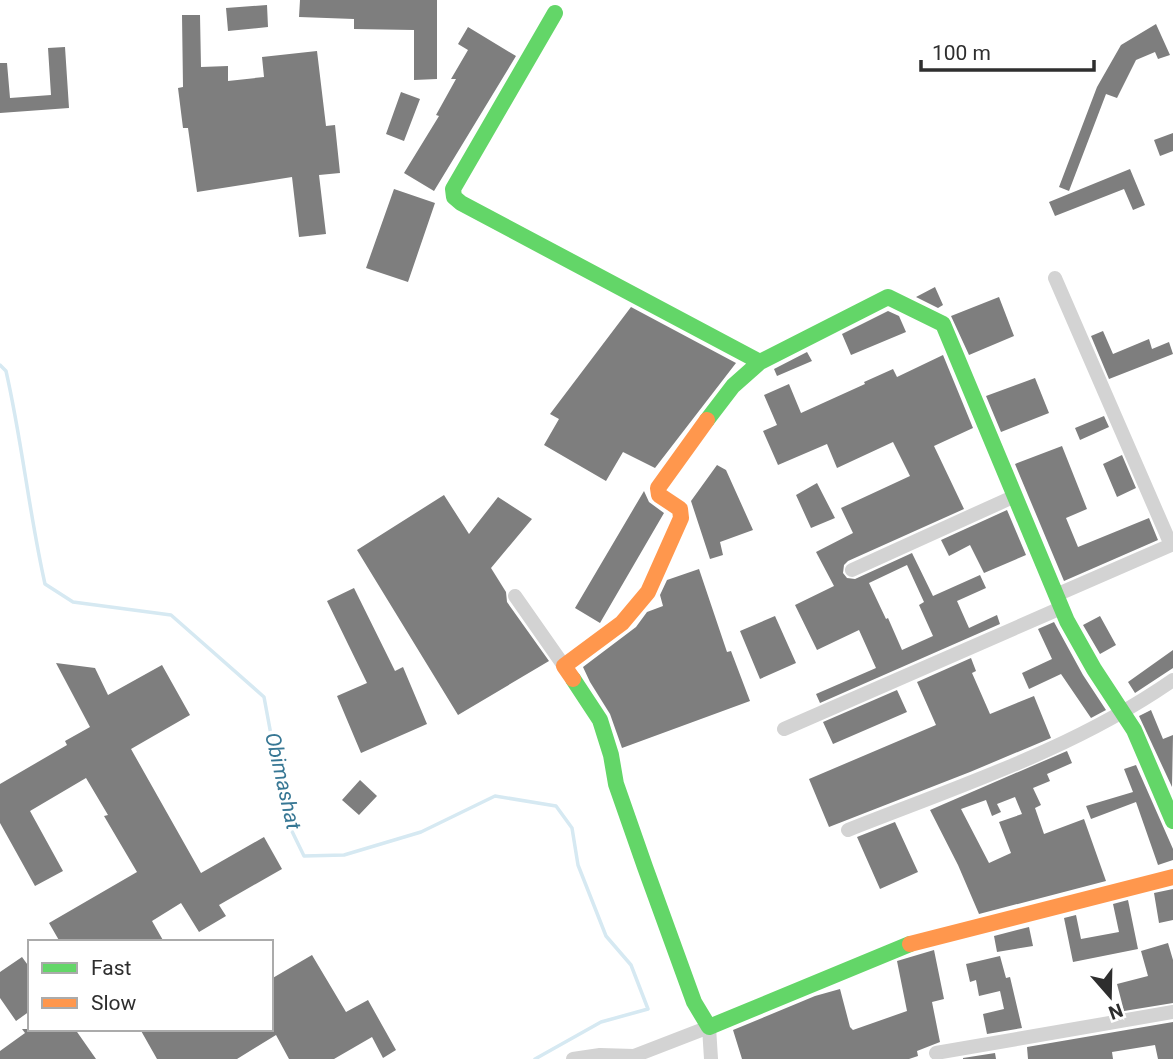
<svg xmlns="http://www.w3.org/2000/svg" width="1173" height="1059" font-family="Roboto,sans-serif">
  <rect width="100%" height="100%" fill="#fff"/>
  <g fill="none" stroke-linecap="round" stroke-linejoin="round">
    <path stroke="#d6e9f2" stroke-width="3.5" d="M0,365L6,371C22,441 29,513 45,584L73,602L171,615L264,697L287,821L304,856L344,855L421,832L495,796L556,806L572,828L578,865L606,936L631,965L648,1009L601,1022L535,1059"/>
  </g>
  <path fill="#7e7e7e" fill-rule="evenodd" d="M300,0H437V79L414,80V30L354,29V19L299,17Z
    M267,5L268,27L228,31L226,8Z
    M182,15H200L201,67L228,66V81L264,77L262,57L317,51L326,126L335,125L340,173L319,175L326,234L299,237L292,177L197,192L188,128H183L178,88L183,87Z
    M1156,24L1170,55L1158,59L1155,52L1136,60L1117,98L1106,94L1069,191L1059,187L1097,87L1121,45Z
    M468,27L516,56L434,191L404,173L439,116L436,115L456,79H451L468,50L458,44Z
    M65,47L69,108L0,113V63H7L10,98L51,95L48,48Z
    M401,92L420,99L404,141L386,134Z
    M1173,133V151L1160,156L1154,140Z
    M1130,169L1145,205L1133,210L1124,189L1055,216L1049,202Z
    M394,189L435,203L408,282L366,268Z
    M935,287L943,305L938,308L916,297Z
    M999,297L1014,336L969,355L951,316Z
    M631,307L736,363L655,468L623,452L606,481L544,445L559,419L550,414Z
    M888,311L899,316L906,332L851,355L842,334Z
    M1103,331L1113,354L1149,339L1152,349L1169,342L1173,354L1109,379L1091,336Z
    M807,352L812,361L777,376L774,369Z
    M943,355L973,428L934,446L964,509L848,561L844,565L843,573L847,578L855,579L912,553L933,596L980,575L986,588L957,601L969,628L997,615L1000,624L820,703L816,694L876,668L859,630L817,650L795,605L834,586L816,552L853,533L841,508L910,476L893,442L837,468L827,444L778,465L763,431L777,425L764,395L789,384L801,413L865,384L864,382L893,369L897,377ZM907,565L924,602L919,605L933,636L902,650L888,618L886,619L869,583Z
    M1035,378L1049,413L1001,432L986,396Z
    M1104,416L1109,427L1080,440L1075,428Z
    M1062,446L1087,509L1066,518L1078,547L1149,518L1158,540L1064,581L1015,464Z
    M1122,455L1136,488L1117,497L1103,464Z
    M717,465L726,470L753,530L720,542L723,555L710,559L691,501Z
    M817,483L835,518L811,528L796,495Z
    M644,491L649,502L664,513L600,623L575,608Z
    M444,495L469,534L498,497L532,519L491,568L506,592L507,602L549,661L458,715L357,550Z
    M1007,510L1026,555L984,573L970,545L949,556L941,540Z
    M699,569L727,652L731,651L750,701L622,748L610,714L590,682L583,667L636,627L647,612L663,606L660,595L667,580Z
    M354,588L395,671L403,667L427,724L361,753L337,696L367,683L327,601Z
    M775,616L796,663L760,679L740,631Z
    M1100,616L1116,645L1100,654L1083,625Z
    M1054,622L1083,675L1106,710L1091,718L1061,674L1029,689L1022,673L1052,659L1038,629Z
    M1173,650V668L1135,693L1128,682Z
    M971,658L976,671L972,673L990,714L1034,696L1051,738L970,772L829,827L809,779L936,725L917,682Z
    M56,663L95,668L108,695L162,665L190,715L131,749L201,873L264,837L282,869L219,905L226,916L199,932L181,903L152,921L164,942H60L49,923L137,872L104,816L108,815L86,778L30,811L63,871L35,886L0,823V784L67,745L65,741L90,727Z
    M897,690L907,712L833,744L823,722Z
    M1151,710L1163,739L1173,735L1172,787L1139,716Z
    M1067,751L1072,763L1047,774L1050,781L1033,788L1041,805L1035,808L1044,834L1084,819L1106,881L979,914L958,865L930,810ZM1015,797L1022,814L999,822L1011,853L989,863L961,809L986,800L992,816L1001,812L997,804Z
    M1136,765L1173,849V860L1158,865L1136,802L1091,819L1086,806L1133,792L1124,769Z
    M360,780L377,796L359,815L342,800Z
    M895,822L918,872L880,889L857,837Z
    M1173,889V920L1159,923L1154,893Z
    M1128,900L1138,949L1073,962L1064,918L1076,915L1081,939L1119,932L1113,904Z
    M1029,927L1033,946L997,952L994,936Z
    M1168,943L1173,960V1003L1124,1011L1117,984L1148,976L1141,951Z
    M934,950L944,999L932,1002L940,1042L917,1051L918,1056L909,1059H742L733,1030L815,996L840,989L850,1027L853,1030L907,1011L897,961Z
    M312,955L346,1012L368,1000L396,1050L383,1058L372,1037L334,1059H289L276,1035L237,1059H157L140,1029H271V979Z
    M1000,956L1006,978L1010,977L1022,1028L987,1034L983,1014L1004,1009L1000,991L979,996L976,980L970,982L966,964Z
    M22,957L30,968V1011L16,1021L0,998V972Z
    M1173,1022V1059H1158L1155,1045L1112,1052L1113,1059H1028L1027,1047Z
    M22,1029H75L96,1059H0V1051L25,1033Z
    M995,1053L996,1059H963V1058Z"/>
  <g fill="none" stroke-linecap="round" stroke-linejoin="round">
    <path stroke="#d3d3d3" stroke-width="14" d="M1055,278L1171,545L1056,595
      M852,570L1015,496
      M515,596L564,666
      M784,729L1061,608
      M848,830C959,786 1074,749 1173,680
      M936,1053L1173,1012
      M573,1059L600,1055L634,1056L709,1027L711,1059"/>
    <path stroke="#63d668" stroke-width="16" d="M555,13L453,189L454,197L461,203L760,362
      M707,420L733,386L760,362L888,297L943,324L1067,621L1094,669L1134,730L1173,821
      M573,679L600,720L611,755L616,784L645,867L694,1002L709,1027L910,944"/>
    <path stroke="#ff974d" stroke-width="16" d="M573,679L564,666L622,623L648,592L681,518L680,509L659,495L658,488L707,420
      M910,944L1173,877"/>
  </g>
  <g text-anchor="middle" stroke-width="7" stroke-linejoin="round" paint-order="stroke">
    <g font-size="21" font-style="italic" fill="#377794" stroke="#fff">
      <text transform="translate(283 781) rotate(77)" y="7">Obimashat</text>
    </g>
  </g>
  <rect x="28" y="940" width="245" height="91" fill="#ffffff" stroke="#ababab" stroke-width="2"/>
  <rect x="42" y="963" width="35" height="10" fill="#63d668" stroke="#ababab" stroke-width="2"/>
  <text x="91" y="975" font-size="21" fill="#2e2e2e">Fast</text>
  <rect x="42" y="998" width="35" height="10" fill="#ff974d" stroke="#ababab" stroke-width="2"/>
  <text x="91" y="1010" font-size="21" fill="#2e2e2e">Slow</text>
  <g transform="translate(1110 996) rotate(160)" stroke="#ffffff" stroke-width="5" paint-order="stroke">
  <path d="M0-5L12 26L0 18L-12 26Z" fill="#2e2e2e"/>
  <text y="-10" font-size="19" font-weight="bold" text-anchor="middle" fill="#2e2e2e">N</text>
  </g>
  <path d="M921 60v10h173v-10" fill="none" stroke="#2e2e2e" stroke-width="3.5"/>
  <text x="932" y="60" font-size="21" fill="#2e2e2e" stroke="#ffffff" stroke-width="5" paint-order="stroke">100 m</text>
</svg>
